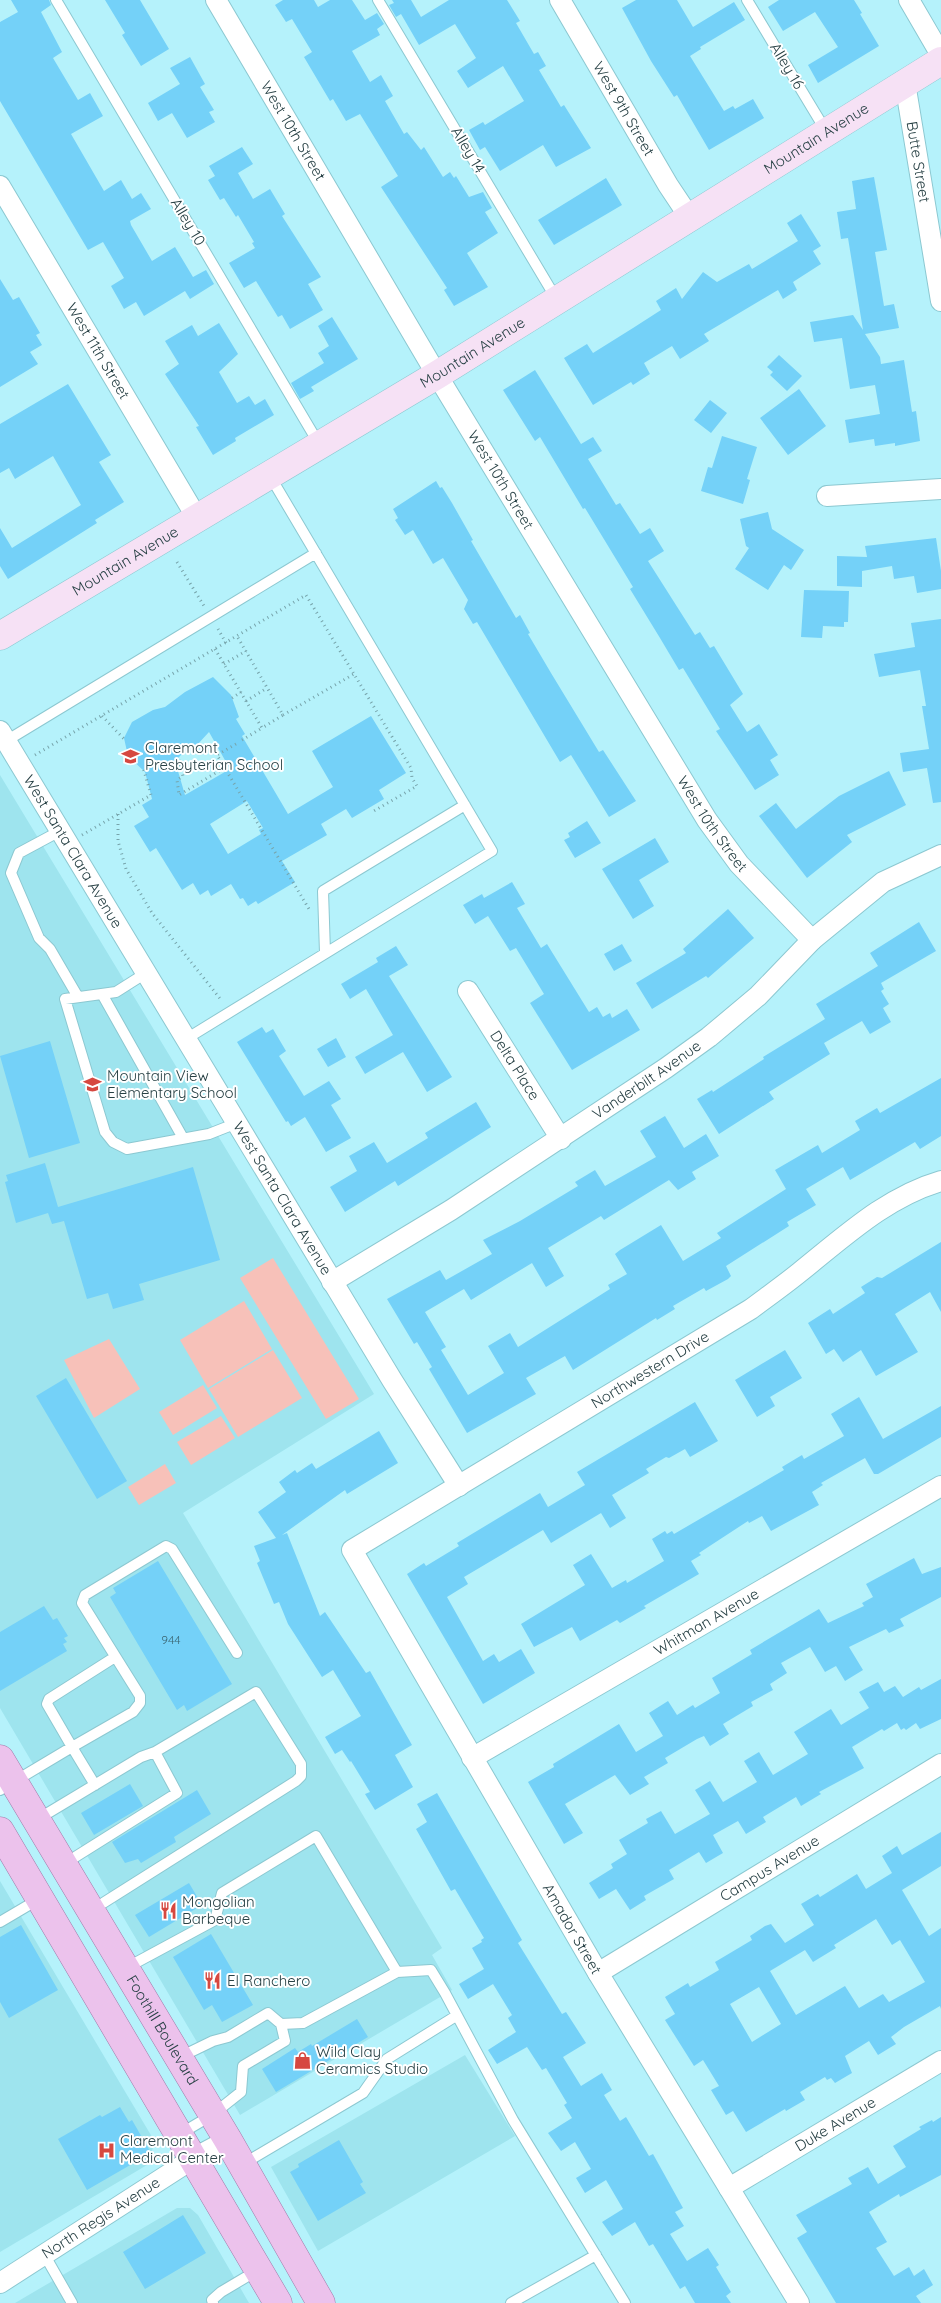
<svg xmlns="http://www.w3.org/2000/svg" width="941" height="2303" font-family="Quicksand,sans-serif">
  <rect width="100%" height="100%" fill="#b5f2fb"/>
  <path fill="#9ee4ee" d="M0,775L374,1394L183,1513L442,1948L432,1955L452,1990L240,2115L0,1708Z
    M0,1881L155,2142L147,2165L0,2252Z
    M465,2055L515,2136L318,2251L271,2167Z
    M177,2208H190L198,2215L249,2303H15Z"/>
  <path fill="#f7c1b9" d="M273,1258L359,1399L326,1419L240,1278Z
    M244,1301L272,1349L208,1388L180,1340Z
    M109,1339L140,1389L94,1418L64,1360Z
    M273,1350L302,1398L238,1437L209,1389Z
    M203,1385L217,1408L173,1435L159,1412Z
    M221,1416L235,1438L191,1465L177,1442Z
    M165,1464L176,1483L139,1505L128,1487Z"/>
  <path fill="#74d1f8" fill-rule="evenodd" d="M11,0H49L51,5L41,12L62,52L53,58L78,100L90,93L103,116L71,134L104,191L121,180L132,199L141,193L151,209L130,221L131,225L152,261L175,247L193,277L206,270L214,284L190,299L185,291L144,316L136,302L124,309L111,286L124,278L103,242L88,250L0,101V22L18,12Z
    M105,0H140L169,49L141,66L122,35L125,33Z
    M283,0H314L318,7L330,0H352L365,20L377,13L384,24L377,29L380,35L352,51L370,82L381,75L393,96L385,101L404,134L407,132L421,150L424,147L443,177L450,172L454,178L456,176L469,197L483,192L492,208L485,212L498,233L467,253L488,287L454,306L444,290L447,288L381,187L398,176L360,114L346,121L333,99L330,101L304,57L312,52L292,19L286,22L275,5Z
    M392,0H411L421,17L449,0H507L520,21L516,23L534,54L538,52L546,66L539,70L561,107L564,105L591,148L556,167L543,145L500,171L485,147L480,150L469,130L483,122L485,125L524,101L503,66L468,88L457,71L476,58L455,24L419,45L401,14L396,17L389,5L394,3Z
    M636,0H677L693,27L734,2L745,20L700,47L701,49L690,56L724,111L733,106L735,109L753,99L764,118L709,150L677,95L674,97L651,61L622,8Z
    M779,0H854L862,13L860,14L879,46L818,83L808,65L838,47L815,12L783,31L768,7Z
    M190,57L205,84L200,87L214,110L209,112L215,122L187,138L172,113L158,121L148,103L180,84L170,68Z
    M242,147L253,164L238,173L253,199L270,189L285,214L282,216L321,277L308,284L323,310L290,329L282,315L278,317L256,281L244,288L229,263L255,248L252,243L254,242L238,215L236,217L224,198L220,200L208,180L215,176L209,166Z
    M874,177L887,250L875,252L884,306L894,304L899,328L865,334L880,357L881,364L904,360L912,412L916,411L920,441L895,446V443L875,446L874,439L849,443L845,420L880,414L875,385L850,389L842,338L814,342L810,322L853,315L863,330L848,238L841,239L837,212L856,209L852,181Z
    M606,178L622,205L554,245L538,220Z
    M801,214L821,246L813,251L821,264L793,282L797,290L783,299L778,290L704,334L709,341L680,359L672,346L644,363L650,374L633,385L631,382L593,405L564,358L587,344L593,353L633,328L661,310L656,301L676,288L682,299L703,272L717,282L749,264L752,269L798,241L787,223Z
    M0,279L13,300L19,297L40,333L36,335L42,345L30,352L38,364L0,387Z
    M332,317L358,359L311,387L314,391L300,399L291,383L324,363L318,353L329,346L318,326Z
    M219,323L238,354L219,372L237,403L249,396L255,405L265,399L274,415L235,438L236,441L213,455L196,427L199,426L165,374L179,364L165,341L192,325L198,336Z
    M779,355L802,376L787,391L770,375L773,372L767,367Z
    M535,370L581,444L593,437L602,451L588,459L616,505L620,503L640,534L650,528L664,551L648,561L695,635L700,632L710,648L714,646L743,694L730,705L747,732L759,724L778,755L770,760L779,775L755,790L716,731L720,729L683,668L679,670L660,638L630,589L633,587L585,508L583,509L540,437L535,441L503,390Z
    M68,384L111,455L99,462L124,502L95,520L97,523L8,579L0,566V528L12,548L81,505L53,456L15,479L9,468L0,473V424Z
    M799,389L826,426L788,455L760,418Z
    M710,400L727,413L711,433L694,420Z
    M722,436L757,447L747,479L750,480L743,504L701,491L708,467L712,468Z
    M436,481L440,488L442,487L452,503L473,540L471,541L516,618L520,615L530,633L528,634L551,673L599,752L603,750L636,801L609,817L571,755L560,762L477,622L473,624L464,609L468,600L443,558L433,564L413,530L405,535L395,520L398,518L393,509Z
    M768,512L772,529L804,550L791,570L784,565L768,590L735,569L749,548L746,546L740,519Z
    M936,538L941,571V589L917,593L914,576L894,579L892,566L862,571V587L837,586V556L867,557L865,546Z
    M804,590L849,591L848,622H844V627L823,626L822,638L801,637Z
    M941,619V802L933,803L927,768L903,772L900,753L929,749L922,706H926L920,670L879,677L874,654L915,647L911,623Z
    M213,677L231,695L239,717L236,719L245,734L242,736L288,814L333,787L312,751L371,716L406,773L379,790L384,799L352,818L346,809L321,824L327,835L282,861L295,882L258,904L256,901L248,906L243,898L240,899L231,884L211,896L208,890L200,895L193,883L182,890L156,848L150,852L134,826L149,817L142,805L152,799L145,772L128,756L124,738L132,722L153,710L165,707L185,692ZM209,732L230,769L185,795L175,761L189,747L197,745ZM247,801L263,828L259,830L261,834L228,854L210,824Z
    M889,771L906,805L847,835L852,842L807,878L759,816L776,803L796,829L839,796Z
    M587,821L601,843L575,858L564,840L570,837L568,833Z
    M655,838L669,862L639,880L654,906L633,919L602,869Z
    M512,882L525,904L517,908L541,948L547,944L589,1012L597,1007L603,1017L610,1013L612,1018L627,1009L640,1030L572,1070L530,1003L544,994L516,948L510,951L488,916L475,924L463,905L482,894L484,898Z
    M728,909L754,938L708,978L706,976L652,1009L636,983L686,953L683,949Z
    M919,922L936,951L881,983L884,989L881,991L889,1004L883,1008L891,1022L870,1034L862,1021L824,1043L830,1054L769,1092L774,1099L719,1134L697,1099L712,1090L713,1092L764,1059L763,1057L825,1019L816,1004L878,966L870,953Z
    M622,944L632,961L614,971L604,954Z
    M396,946L408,965L389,976L452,1077L427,1092L403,1052L365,1074L355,1057L393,1035L366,989L350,999L341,984L378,962L376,958Z
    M262,1027L266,1033L273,1029L286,1051L279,1056L304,1096L329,1081L341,1099L331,1105L351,1138L326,1152L305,1117L291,1126L288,1121L286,1122L237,1042Z
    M336,1038L346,1057L328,1067L317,1049Z
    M50,1041L80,1143L29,1158L0,1056Z
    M941,1078V1136L920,1149L915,1142L850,1180L843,1167L806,1189L816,1205L787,1222L789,1226L726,1266L731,1276L728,1279L706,1291L704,1288L673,1306L675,1309L657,1320L656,1318L573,1370L565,1356L526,1378L536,1394L467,1433L429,1369L432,1367L417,1342L414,1344L387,1299L440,1270L446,1280L492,1254L483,1240L520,1221L578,1186L575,1182L595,1170L605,1186L656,1157L640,1131L665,1116L684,1148L706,1134L719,1156L692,1172L696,1179L678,1190L669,1180L604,1220L601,1216L548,1248L564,1276L546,1287L532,1263L471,1300L464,1289L425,1312L446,1347L441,1350L468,1395L504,1373L488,1346L510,1333L518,1347L610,1289L608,1285L627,1274L615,1254L620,1250L661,1225L683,1261L721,1238L717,1233L786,1189L775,1170L818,1145L822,1153L860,1130L855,1121L877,1108L880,1113Z
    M476,1102L491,1127L398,1186L395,1181L345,1212L330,1187L357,1171L349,1156L374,1142L387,1163L428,1138L425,1133Z
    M45,1163L58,1207L193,1167L220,1260L139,1284L144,1300L113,1309L108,1293L87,1299L64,1221L52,1224L48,1213L16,1223L5,1182L8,1181L6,1175Z
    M941,1242V1312L930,1292L895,1314L918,1352L876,1376L861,1350L843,1362L834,1349L826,1354L808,1323L830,1309L833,1314L865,1293L861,1287L877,1277L882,1278Z
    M785,1350L802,1378L770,1397L775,1406L757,1417L735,1380Z
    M66,1378L127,1481L97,1499L36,1396Z
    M859,1397L883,1439L941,1406V1437L878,1474H874L865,1458L821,1483L823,1485L812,1492L819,1505L771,1531L762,1516L749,1523L748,1521L699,1553L701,1555L691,1561L699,1574L644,1606L646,1608L620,1623L617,1620L580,1641L572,1627L534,1647L521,1624L585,1585L573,1565L591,1554L612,1588L626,1580L627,1583L664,1561L652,1539L665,1531L667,1534L672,1531L674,1534L784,1470L782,1467L802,1455L804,1459L844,1436L831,1414Z
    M695,1402L718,1441L690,1457L685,1449L669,1458L666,1457L646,1469L649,1473L612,1495L626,1518L610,1528L601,1513L551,1543L543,1530L464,1577L468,1584L447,1597L483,1661L494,1654L499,1662L521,1649L535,1673L483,1704L407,1574L424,1563L426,1566L459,1546L457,1543L540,1493L548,1507L585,1485L577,1472Z
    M379,1431L398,1463L347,1494L345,1490L282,1535L287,1533L320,1616L325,1612L366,1673L370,1671L412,1745L395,1755L413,1787L375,1810L365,1794L370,1792L351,1761L350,1762L342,1750L335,1754L325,1737L361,1716L333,1670L322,1677L288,1624L279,1602L274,1604L257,1563L260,1561L254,1546L276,1538L258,1512L286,1492L279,1482L295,1470L297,1473L312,1463L316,1469Z
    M914,1558L922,1574L941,1567V1597L900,1619L904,1626L889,1633L886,1629L849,1647L863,1670L845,1681L836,1666L825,1672L810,1647L781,1663L787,1673L770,1684L773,1690L751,1702L753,1706L723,1724L729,1734L710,1746L704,1736L697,1739L665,1758L668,1763L644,1777L649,1784L630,1795L615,1775L565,1804L583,1833L564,1844L528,1782L554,1767L553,1764L619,1724L636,1752L663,1736L649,1713L668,1701L677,1715L693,1705L695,1708L720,1693L712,1678L752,1654L750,1650L819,1609L828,1623L864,1606L862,1603L873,1597L866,1584Z
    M158,1561L232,1684L187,1711L184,1705L177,1710L110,1597L116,1593L113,1588Z
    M44,1606L53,1620L57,1618L68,1636L64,1638L67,1642L63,1644L67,1651L0,1691V1632Z
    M941,1679V1719L920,1729L916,1723L906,1730L904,1728L901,1730L897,1723L884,1731L882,1729L852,1747L864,1768L819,1792L821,1794L801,1806L796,1797L763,1817L766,1822L746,1834L738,1821L713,1835L723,1853L706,1863L699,1852L669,1870L674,1879L644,1896L646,1900L630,1910L616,1889L599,1899L589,1883L613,1868L611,1864L627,1854L619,1840L648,1823L646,1819L661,1811L675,1834L710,1814L695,1790L710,1781L723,1802L757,1782L744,1761L759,1752L773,1775L808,1754L794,1732L831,1709L841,1725L869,1708L859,1692L878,1682L884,1692L895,1686L903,1697L919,1687L921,1690Z
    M130,1784L143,1806L94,1835L81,1813Z
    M197,1790L211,1814L174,1837L176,1842L141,1863L138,1859L125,1863L112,1842Z
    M437,1793L522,1940L518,1943L562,2014L566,2012L586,2043L563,2057L581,2086L602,2073L612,2090L604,2095L620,2121L626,2117L649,2156L653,2154L683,2208L675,2212L684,2226L670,2234L687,2261L708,2248L719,2265L716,2267L731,2292L726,2296L731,2303H695L685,2286L680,2289L653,2244L649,2246L635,2222L612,2236L602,2222L623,2209L606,2180L585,2193L576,2178L591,2169L575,2142L561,2151L548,2133L572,2118L564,2105L567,2103L546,2068L542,2070L527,2047L497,2064L488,2050L516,2032L508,2018L512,2015L493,1984L468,1999L459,1984L484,1969L472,1948L482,1942L481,1940L484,1938L455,1889L451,1891L416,1829L427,1822L417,1804Z
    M941,1832V1866L902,1890L929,1936L941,1928V2009L940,2006L904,2027L891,2037L896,2044L878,2055L869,2041L845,2056L852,2073L835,2083L831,2078L827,2080L825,2077L800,2092L805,2100L786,2111L785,2109L746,2132L733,2111L726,2115L711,2090L719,2086L703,2060L694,2066L665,2020L675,2014L665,1997L688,1983L690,1987L719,1970L715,1962L752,1940L750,1936L765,1926L771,1924L785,1943L814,1925L801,1904L818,1894L820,1897L857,1874L866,1889L892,1873L882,1856L897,1846L902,1855ZM876,1919L892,1945L900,1940L925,1982L889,2002L883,1994L859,2008L845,1986L796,2015L770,1971L805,1950L813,1962L836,1948L834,1945ZM759,1987L781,2024L752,2042L730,2004Z
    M189,1883L202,1905L149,1937L135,1915Z
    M21,1925L58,1990L9,2018L0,2002V1937Z
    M211,1934L253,2005L222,2022L212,2005L204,2010L173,1957Z
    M357,2019L368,2037L276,2092L262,2069L295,2048L298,2052L311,2044L312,2046Z
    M120,2107L129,2122L132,2120L151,2153L87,2190L58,2139L100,2115L102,2117Z
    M941,2117V2175L900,2197L899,2194L869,2212L887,2242L876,2248L894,2276L909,2267L914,2276L924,2269L933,2285L916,2296L921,2303H836L797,2238L807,2232L796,2215L852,2184L848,2178L868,2167L878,2184L906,2167L893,2146L921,2129L919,2127L932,2120L933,2122Z
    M339,2140L363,2182L360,2184L366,2193L318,2221L290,2172L299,2167L298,2164Z
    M183,2215L206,2253L145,2289L123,2252Z"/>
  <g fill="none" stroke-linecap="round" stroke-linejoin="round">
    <defs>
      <path id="service" d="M56,0L319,444
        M378,0L557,300
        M747,0L826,131
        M6,741L316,553
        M60,831L19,853L11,873L39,938L50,949L78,997
        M325,953L323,891L465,805
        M146,973L116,992L65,999L105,1132L113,1142L127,1149L209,1134L237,1123
        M102,994L183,1138
        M186,1039L492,851L270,476
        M115,1657L49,1699L47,1704L72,1747L133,1712L140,1703V1696L82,1603L85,1595L166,1546L172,1549L237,1653
        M0,1790L72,1747L95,1785
        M38,1819L141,1757L155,1752L256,1692L301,1764V1776L296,1781L92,1910
        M64,1864L177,1793L155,1752
        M0,1922L39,1899
        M126,1968L215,1920L222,1893L316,1836L397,1972L303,2023L281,2024
        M397,1972L431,1970L445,1993L513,2120L625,2303
        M180,2057L213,2041L228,2037L268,2013L281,2024L285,2041L243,2066L241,2092L212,2115L180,2134
        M243,2164L363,2093L387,2059L456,2016
        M44,2254L72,2303
        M213,2303L212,2300L221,2292L258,2270
        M511,2303L596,2255"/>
      <g id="minor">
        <path id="s1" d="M216,0L437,375L707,820L739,864L812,940"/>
        <path id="s2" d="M560,0L668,185L690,218"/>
        <path d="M909,0L941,55"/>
        <path id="s3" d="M905,83L941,301"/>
        <path id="s4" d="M0,186L197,518"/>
        <path d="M827,496L941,489"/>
        <path id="s5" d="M0,731L392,1380L459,1486"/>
        <path id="s6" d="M468,991L561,1139"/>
        <path id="s7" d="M332,1282L451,1210L666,1068L709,1037L758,996L812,940L883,882L941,855"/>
        <path id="s8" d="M472,1758L941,1486"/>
        <path id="s9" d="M598,1973L941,1764"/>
        <path id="s10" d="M729,2188L941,2061"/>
        <path id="s11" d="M0,2283L194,2158L228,2140"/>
        <path id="s12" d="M799,2303L598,1973L352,1550L751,1309C767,1297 784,1285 800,1272C844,1237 886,1197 941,1181"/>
      </g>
      <g id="secondary">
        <path id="s13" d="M0,636L437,375L941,61"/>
      </g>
      <g id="primary">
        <path id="s14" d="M0,1759L228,2140L321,2303"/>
        <path d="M0,1831L278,2303"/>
      </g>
    </defs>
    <use href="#service" stroke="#8cc8d1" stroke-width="12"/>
    <use href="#minor" stroke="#8cc8d1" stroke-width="22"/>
    <use href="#secondary" stroke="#8cc8d1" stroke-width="29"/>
    <use href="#primary" stroke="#a07ba9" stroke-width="29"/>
    <path stroke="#77a4ab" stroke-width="3" stroke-dasharray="1 4" stroke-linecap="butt" d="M177,562L204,606
      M218,629L226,643
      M215,649L262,728L283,715L237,636
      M224,664L246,651
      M232,698L241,692
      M246,701L267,688
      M283,715L354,674
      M102,716L126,741
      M242,740L262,728
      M236,744L217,755L309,909
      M35,755L306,595L411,768L412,778L417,786L372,812
      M179,760L183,776L177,780L179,795L224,768
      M118,814V841L126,869L152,913L222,1001
      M82,835L151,795L143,767"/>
    <use href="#service" stroke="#fff" stroke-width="10"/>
    <use href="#minor" stroke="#fff" stroke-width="20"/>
    <use href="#secondary" stroke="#f6e1f5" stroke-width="28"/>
    <use href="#primary" stroke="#ecc2ec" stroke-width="28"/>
  </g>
  <defs>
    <symbol id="school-bare" viewBox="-9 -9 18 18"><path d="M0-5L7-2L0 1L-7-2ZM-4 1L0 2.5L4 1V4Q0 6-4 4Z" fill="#d64840" stroke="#fff" stroke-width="2.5" paint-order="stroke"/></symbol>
    <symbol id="restaurant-bare" viewBox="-9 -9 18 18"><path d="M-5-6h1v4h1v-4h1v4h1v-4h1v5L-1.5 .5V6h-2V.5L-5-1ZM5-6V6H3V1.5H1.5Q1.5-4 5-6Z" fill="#d64840" stroke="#fff" stroke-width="2.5" paint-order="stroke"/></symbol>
    <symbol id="shop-bare" viewBox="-9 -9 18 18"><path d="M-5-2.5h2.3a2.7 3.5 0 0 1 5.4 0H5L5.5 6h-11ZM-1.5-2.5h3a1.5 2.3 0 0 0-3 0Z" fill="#d64840" stroke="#fff" stroke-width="2.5" paint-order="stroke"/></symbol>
    <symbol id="hospital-bare" viewBox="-9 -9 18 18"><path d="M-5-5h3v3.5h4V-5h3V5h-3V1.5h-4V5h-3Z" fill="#d64840" stroke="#fff" stroke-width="2.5" paint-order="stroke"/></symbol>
  </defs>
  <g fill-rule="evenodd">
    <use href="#school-bare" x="118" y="744" width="25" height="25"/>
    <use href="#school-bare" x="80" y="1072" width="25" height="25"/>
    <use href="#restaurant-bare" x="156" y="1898" width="25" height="25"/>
    <use href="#restaurant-bare" x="200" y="1968" width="25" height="25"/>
    <use href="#shop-bare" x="290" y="2048" width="25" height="25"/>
    <use href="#hospital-bare" x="94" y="2138" width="25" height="25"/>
  </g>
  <g text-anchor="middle" stroke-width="4" stroke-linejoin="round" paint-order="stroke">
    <g font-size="12" fill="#3b6572">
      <text x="171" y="1644">944</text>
    </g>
    <g font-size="15" fill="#284145" stroke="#fff">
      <text transform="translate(787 66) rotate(59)" y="5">Alley 16</text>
      <text dy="5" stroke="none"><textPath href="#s2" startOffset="126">West 9th Street</textPath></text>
      <text dy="5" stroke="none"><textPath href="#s1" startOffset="152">West 10th Street</textPath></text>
      <text dy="5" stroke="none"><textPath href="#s13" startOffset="956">Mountain Avenue</textPath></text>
      <text transform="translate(468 150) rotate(59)" y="5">Alley 14</text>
      <text dy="5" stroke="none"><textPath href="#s3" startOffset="80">Butte Street</textPath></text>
      <text transform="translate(188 222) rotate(59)" y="5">Alley 10</text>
      <text dy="5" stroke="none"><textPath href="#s4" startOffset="192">West 11th Street</textPath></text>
      <text dy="5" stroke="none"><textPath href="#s13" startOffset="551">Mountain Avenue</textPath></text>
      <text dy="5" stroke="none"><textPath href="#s1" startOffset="558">West 10th Street</textPath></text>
      <text dy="5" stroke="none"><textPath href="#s13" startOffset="146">Mountain Avenue</textPath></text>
      <text dy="5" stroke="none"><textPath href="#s1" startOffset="962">West 10th Street</textPath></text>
      <text dy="5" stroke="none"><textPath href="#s5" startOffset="141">West Santa Clara Avenue</textPath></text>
      <text dy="5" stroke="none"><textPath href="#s6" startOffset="88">Delta Place</textPath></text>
      <text dy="5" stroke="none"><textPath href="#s7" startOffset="374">Vanderbilt Avenue</textPath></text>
      <text dy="5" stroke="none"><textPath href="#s5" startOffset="546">West Santa Clara Avenue</textPath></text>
      <text dy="5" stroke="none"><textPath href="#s12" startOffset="1224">Northwestern Drive</textPath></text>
      <text dy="5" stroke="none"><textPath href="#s8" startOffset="271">Whitman Avenue</textPath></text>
      <text dy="5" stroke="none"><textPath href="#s9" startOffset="201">Campus Avenue</textPath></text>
      <text transform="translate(572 1929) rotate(60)" y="5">Amador Street</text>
      <text dy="5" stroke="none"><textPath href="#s14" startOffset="316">Foothill Boulevard</textPath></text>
      <text dy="5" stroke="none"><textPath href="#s10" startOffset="124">Duke Avenue</textPath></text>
      <text dy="5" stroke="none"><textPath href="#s11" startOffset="120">North Regis Avenue</textPath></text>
    </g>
    <g font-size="15" fill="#284145" stroke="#fff" text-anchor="start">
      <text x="145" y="753">Claremont<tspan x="145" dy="17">Presbyterian School</tspan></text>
      <text x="107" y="1081">Mountain View<tspan x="107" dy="17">Elementary School</tspan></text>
      <text x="182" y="1907">Mongolian<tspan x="182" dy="17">Barbeque</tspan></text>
      <text x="227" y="1986">El Ranchero</text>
      <text x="316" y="2057">Wild Clay<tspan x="316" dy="17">Ceramics Studio</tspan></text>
      <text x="120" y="2146">Claremont<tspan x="120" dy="17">Medical Center</tspan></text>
    </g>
  </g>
</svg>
